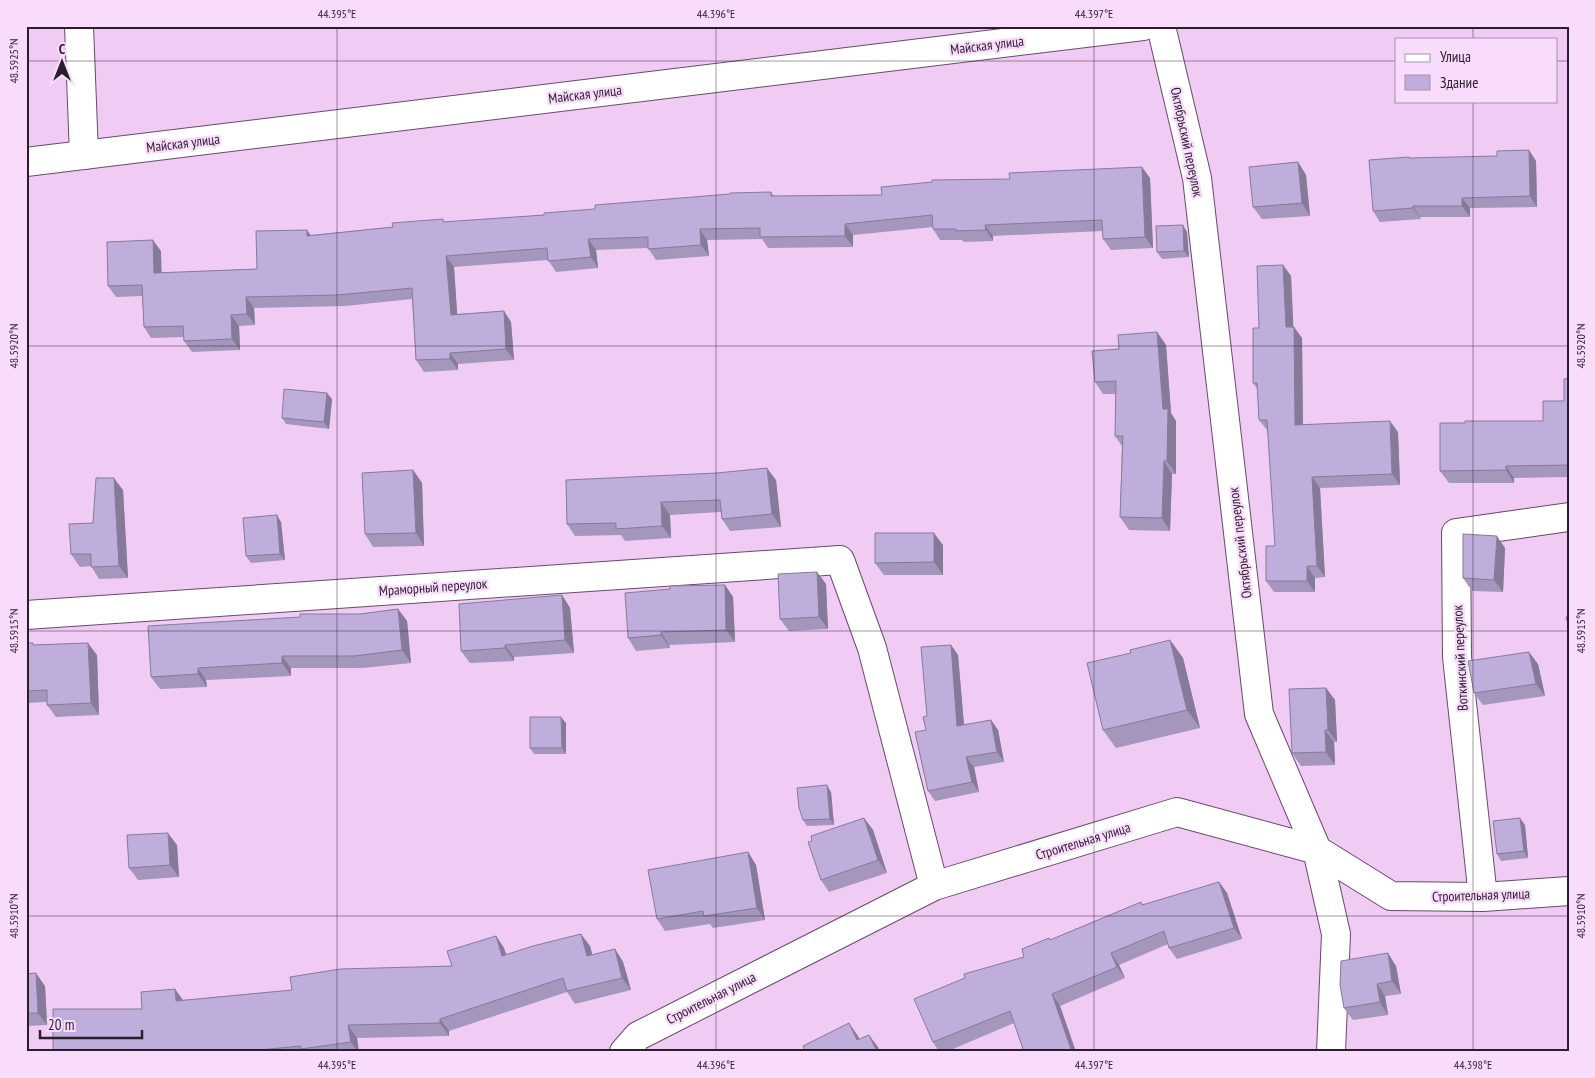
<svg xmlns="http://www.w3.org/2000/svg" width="1595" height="1078" font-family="'PT Sans Narrow',sans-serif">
  <rect width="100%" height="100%" fill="#f0ccf4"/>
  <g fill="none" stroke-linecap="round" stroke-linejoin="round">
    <defs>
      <path id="minor" d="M79,26L84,155
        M1161,26L1197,178L1259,714L1317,850L1336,934L1331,1052
        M26,615L840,560L872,648L934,886
        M1483,897L1457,657L1456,533L1569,517
        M624,1052L638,1036L934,886L1177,812L1317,850L1391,896L1483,897L1569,891"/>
      <path id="tertiary" d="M26,162L1143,26"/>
    </defs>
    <use href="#minor" stroke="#694a6d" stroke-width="30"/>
    <use href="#tertiary" stroke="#694a6d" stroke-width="30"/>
    <use href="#minor" stroke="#fff" stroke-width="28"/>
    <use href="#tertiary" stroke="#fff" stroke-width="28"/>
  </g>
  <path fill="#a496bc" d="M1409,157L1410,158L1536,161L1537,207L1470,208V217H1420L1421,219L1380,222L1373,211Z
    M1298,162L1306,175L1310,216L1262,219L1253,207Z
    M1150,178L1153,248L1111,250L1103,239V231L993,236V241L964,242L962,240H940L933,229V227L853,235V247L768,248L762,239L707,240L709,256L656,260L648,248L596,250L598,268L556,272L548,260L454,267L457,314L504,311L511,322L514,360L458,364V370L424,372L416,360L412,299L345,306L254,308L255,325L239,326L240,350L192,352L184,341V337L151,338L144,327L142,296L116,297L108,286L161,251V273L257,269L311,235L393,227L443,219L444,222L544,215L771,192L774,196L882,195Z
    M1187,232L1189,257L1162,259L1157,252Z
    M1283,265L1291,276L1293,327L1302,338L1303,425L1398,432L1400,485L1320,488L1325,577L1315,578V592H1274L1266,581L1275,546L1268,431L1259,420L1258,390L1253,383L1259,328Z
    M1157,332L1166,345L1171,413L1176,421V474H1172L1170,531L1129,530L1120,517L1122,446L1115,436L1116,394H1103L1095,382L1119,349Z
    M1569,378V477L1514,478V483H1449L1440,471L1465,423L1543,421L1564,401Z
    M332,399L329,429L286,424L282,418Z
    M413,470L422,483L424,546L373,547L365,534Z
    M566,480H776L781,527L730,531L722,519L721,512L670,515L671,538L625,541L621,535L575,536L567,524Z
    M123,490L128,578L99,579L91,566L80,567L71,554L93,523Z
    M281,522L285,560L251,563L246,556Z
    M943,545V575H884L875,563Z
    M1505,548L1503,592L1472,591L1463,578Z
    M817,572L826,584L828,629L789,631L780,619Z
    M725,585L733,597L735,642L669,645L670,648L636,651L628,638Z
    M562,595L570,608L574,653L514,657V661L470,663L461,651Z
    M398,609L407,621L411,663L363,668H291V676L206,680L207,687L160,689L151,677L360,614Z
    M1170,640L1183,658L1200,728L1116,748L1103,730Z
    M26,643L35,645L97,655L99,715L56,717L47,705V702L26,703Z
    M951,645L958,655L964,725L991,720L998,730L1004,762L974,767L979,792L935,801L928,791L926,730L927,716Z
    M1538,664L1545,696L1483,705L1474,693Z
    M1326,688L1335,700L1337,742H1334L1335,765L1301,766L1292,753Z
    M566,723V754H534L530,748Z
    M831,792L834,825L807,826L803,820Z
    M864,818L873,830L887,873L829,892L821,880L812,841Z
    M1525,825L1528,858L1501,861L1497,854Z
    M177,845L179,877L138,880L129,868Z
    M748,852L756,865L765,920L713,928L710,924L665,931L657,919Z
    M1219,882L1227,893L1242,939L1177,959L1169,948L1168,944L1119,965L1125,978L1060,1006L1076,1052H1024L1014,1023L946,1052H939L933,1042L1024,957L1050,940L1141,902L1143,905Z
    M496,936L504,948L506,955L590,946L592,955L615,949L623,962L631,990L575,1004L567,992L449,1031V1036L357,1038L359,1052H53L142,1009L175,989L183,1000L292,990L452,966Z
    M1396,966L1401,994L1385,996L1388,1015L1353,1020L1344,1008Z
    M26,969L29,974L45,986L47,1025L26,1026Z"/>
  <path fill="#867a99" d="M1529,150L1536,161L1537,207L1530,196Z
    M1298,162L1306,175L1310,216L1302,203Z
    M1142,167L1150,178L1153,248L1145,237Z
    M1462,198L1470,208V217L1462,206Z
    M1413,206L1420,217L1421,219L1413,208Z
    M845,224L853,235V247L845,236Z
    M985,225L993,236V241L986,230Z
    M1183,225L1187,232L1189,257L1184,251Z
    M700,229L707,240L709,256L701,245Z
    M307,230L315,241L307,236Z
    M588,239L596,250L598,268L591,257Z
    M153,240L161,251L162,284L154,273Z
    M446,256L454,267L458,326L451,315Z
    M1283,265L1291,276L1294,339L1286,327Z
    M246,297L254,308L255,325L247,314Z
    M504,311L511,322L514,360L506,349Z
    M231,315L239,326L240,350L232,339Z
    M1294,327L1302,338L1303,437L1295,425Z
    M1157,332L1166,345L1171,413L1176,421V474L1167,461Z
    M450,353L458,364V370L450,359Z
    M327,393L332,399L329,429L324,422Z
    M1390,421L1398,432L1400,485L1392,474Z
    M1164,461L1172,474L1170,531L1162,518Z
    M1506,466L1514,478V483L1506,470Z
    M767,468L776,480L781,527L772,514Z
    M413,470L422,483L424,546L416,533Z
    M1312,477L1320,488L1325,577L1317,566Z
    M114,478L123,490L128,578L119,566Z
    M661,502L670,515L671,538L662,526Z
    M277,515L281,522L285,560L280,554Z
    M934,533L943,545V575L934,562Z
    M1497,536L1505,548L1503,592L1494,580Z
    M1307,566L1315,578V592L1307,581Z
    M817,572L826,584L828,629L819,617Z
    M725,585L733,597L735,642L726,630Z
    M562,595L570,608L574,653L565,640Z
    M398,609L407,621L411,663L402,650Z
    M661,632L669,645L670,648L661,635Z
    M1170,640L1183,658L1200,728L1187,710Z
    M88,643L97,655L99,715L91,703Z
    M505,645L514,657V661L505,648Z
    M951,645L958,655L965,736L957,726Z
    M1529,652L1538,664L1545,696L1536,684Z
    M282,656L291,668V676L282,663Z
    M198,668L206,680L207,687L198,674Z
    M1326,688L1335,700L1337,742L1328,730Z
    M561,717L566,723V754L562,748Z
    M991,720L998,730L1004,762L997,752Z
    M1325,730L1334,742L1335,765L1326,752Z
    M966,757L974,767L979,792L972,782Z
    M827,785L831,792L834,825L830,819Z
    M864,818L873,830L887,873L878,860Z
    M1520,818L1525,825L1528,858L1524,851Z
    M168,833L177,845L179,877L170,865Z
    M748,852L756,865L765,920L757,908Z
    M1219,882L1227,893L1242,939L1234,928Z
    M581,934L590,946L596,968L587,956Z
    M496,936L504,948L511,968L502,956Z
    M615,949L623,962L631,990L622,978Z
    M1111,953L1119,965L1125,978L1117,967Z
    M1388,953L1396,966L1401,994L1392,981Z
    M36,973L45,986L47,1025L38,1013Z
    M1377,984L1385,996L1388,1015L1380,1002Z
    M175,989L184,1002L176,1001Z
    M1052,994L1060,1006L1076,1052H1072Z
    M440,1019L449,1031V1036L440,1023Z
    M849,1023L858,1036L865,1052L857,1040Z
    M348,1025L357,1038L359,1052H358L351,1042Z
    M869,1035L878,1047L880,1052H877Z"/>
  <path fill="#bfaedb" stroke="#867a99" d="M1529,150L1530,196L1462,198V206H1413V208L1373,211L1369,160L1409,157V158L1497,156V151Z
    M1298,162L1302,203L1253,207L1249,167Z
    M1142,167L1145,237L1103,239L1102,220L985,225L986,230L956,231V229H933L932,215L845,224V236L760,237V228L700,229L701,245L648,249V237L588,239L591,257L548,261L547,248L446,256L451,315L504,311L506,349L450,353V359L416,360L412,288L337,295L246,297L247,314L231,315L232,339L184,341L183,326L144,327L142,285L108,286L107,242L153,240L154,273L257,269L256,231L307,230V236L393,227L392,223L443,219V222L544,215V213L595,209V205L730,194V193L771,192V196L882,195L881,187L932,182V180L1010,179L1009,173Z
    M1183,225L1184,251L1157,252L1156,226Z
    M1283,265L1286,327H1294L1295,425L1390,421L1392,474L1312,477L1317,566H1307V581H1266V546H1275L1267,420H1259L1257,383H1253V328H1259L1257,266Z
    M1157,332L1163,409H1168L1167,461H1164L1162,518L1120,517L1123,436H1115L1116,381L1095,382L1092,351L1119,349L1118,335Z
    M1569,378V465L1506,466V470L1440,471V423H1465V421H1543V401H1564V379Z
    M284,389L327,393L324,422L282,418Z
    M767,468L772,514L722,519L720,500L661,502L662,526L616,529V523L567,524L566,480L717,473Z
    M413,470L416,533L365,534L362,473Z
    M96,478H114L119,566L91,567V554H71L69,524L93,523Z
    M277,515L280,554L246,556L243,518Z
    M875,533H934V562L875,563Z
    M1463,534L1497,536L1494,580L1463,578Z
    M817,572L819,617L780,619L778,574Z
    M725,585L726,630L661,632V635L628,638L625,593L670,589V586Z
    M562,595L565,640L505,645V648L461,651L459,604Z
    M398,609L402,650L354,656H282V663L198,668V674L151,677L148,626L300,617V614H360Z
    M1569,616V628L1566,617Z
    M1170,640L1187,710L1103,730L1087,663L1131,653L1130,650Z
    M26,643H33V645L88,643L91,703L47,705V690L26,691Z
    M951,645L957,726L991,720L997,752L966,757L972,782L928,791L915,732L926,730L923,717L927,716L921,647Z
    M1529,652L1536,684L1474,693L1468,661Z
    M1326,688L1328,730H1325L1326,752L1292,753L1289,689Z
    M530,717H561L562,748H530Z
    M827,785L830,819L803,820L799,808L797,788Z
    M864,818L878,860L821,880L808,842L812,841L811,836Z
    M1520,818L1524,851L1497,854L1493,821Z
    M168,833L170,865L129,868L127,835Z
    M748,852L757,908L704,916L703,911L657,919L648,870Z
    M1219,882L1234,928L1169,948L1164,931L1111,953L1117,967L1052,994L1072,1052H1024L1010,1011L933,1042L914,999L965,978L964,974L1024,957L1022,949L1049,938L1050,940L1141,902L1142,905Z
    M581,934L587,956L615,949L622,978L567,991L563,978L440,1019V1023L348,1025L351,1042L301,1049V1046L238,1052H53V1009H142L141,992L175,989L176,1001L292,990L290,977L340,969L452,966L447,951L496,936L502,956L533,946Z
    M1388,953L1392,981L1377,984L1380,1002L1344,1008L1340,985L1341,961Z
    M36,973L38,1013H26V974Z
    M849,1023L857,1040L869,1035L877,1052H805L803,1046Z"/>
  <path fill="none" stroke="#2a1d2c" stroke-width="1" stroke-opacity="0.45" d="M337,26V1052M716,26V1052M1094,26V1052M1473,26V39M26,61H1396M1556,61H1569M1473,101V1052M26,346H1569M26,631H1569M26,916H1569"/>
  <g text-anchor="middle" stroke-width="4.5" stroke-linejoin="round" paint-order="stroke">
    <g font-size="14" fill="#2a1d2c" stroke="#f9dcfc">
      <text transform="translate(987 45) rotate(-7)" y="5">Майская улица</text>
      <text transform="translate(585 94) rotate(-7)" y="5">Майская улица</text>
      <text transform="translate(1187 142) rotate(78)" y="5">Октябрьский переулок</text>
      <text transform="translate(183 143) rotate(-7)" y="5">Майская улица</text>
      <text transform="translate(1240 543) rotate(-97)" y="5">Октябрьский переулок</text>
      <text transform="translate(433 587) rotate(-4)" y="5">Мраморный переулок</text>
      <text transform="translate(1460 658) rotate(-93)" y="5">Воткинский переулок</text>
      <text transform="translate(1083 841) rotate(-17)" y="5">Строительная улица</text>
      <text transform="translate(1481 895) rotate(-2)" y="5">Строительная улица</text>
      <text transform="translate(711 998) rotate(-27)" y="5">Строительная улица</text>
    </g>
  </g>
  <rect width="1595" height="1078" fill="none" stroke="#f9dcfc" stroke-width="55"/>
  <rect x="1395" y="38" width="162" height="65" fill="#f9dcfc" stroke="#a690a9"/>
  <rect x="1405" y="54" width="25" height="8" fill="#ffffff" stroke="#a690a9"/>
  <text x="1440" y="62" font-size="15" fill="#2a1d2c">Улица</text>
  <rect x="1405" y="75" width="25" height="15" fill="#bfaedb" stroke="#a690a9"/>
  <text x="1440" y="88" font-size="15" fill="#2a1d2c">Здание</text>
  <g transform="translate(62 62)" stroke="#f9dcfc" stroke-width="4" paint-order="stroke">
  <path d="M0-4L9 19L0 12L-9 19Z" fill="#2a1d2c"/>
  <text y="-8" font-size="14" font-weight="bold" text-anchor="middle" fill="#2a1d2c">С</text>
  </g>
  <path d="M40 1030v8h102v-8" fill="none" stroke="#2a1d2c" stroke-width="2.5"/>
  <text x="48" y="1030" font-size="15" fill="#2a1d2c" stroke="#f9dcfc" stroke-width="4" paint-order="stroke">20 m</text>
  <rect x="28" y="28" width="1540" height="1022" fill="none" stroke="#2a1d2c" stroke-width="2"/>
  <g font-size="12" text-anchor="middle" fill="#2a1d2c">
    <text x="337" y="18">44.395°E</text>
    <text x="716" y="18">44.396°E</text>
    <text x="1094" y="18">44.397°E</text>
    <text transform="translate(14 61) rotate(-90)" y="4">48.5925°N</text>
    <text transform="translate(14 346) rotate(-90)" y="4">48.5920°N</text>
    <text transform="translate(1581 346) rotate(-90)" y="4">48.5920°N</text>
    <text transform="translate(14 631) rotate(-90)" y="4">48.5915°N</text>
    <text transform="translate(1581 631) rotate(-90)" y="4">48.5915°N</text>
    <text transform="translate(14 916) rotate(-90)" y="4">48.5910°N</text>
    <text transform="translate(1581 916) rotate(-90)" y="4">48.5910°N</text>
    <text x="337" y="1069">44.395°E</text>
    <text x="716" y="1069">44.396°E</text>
    <text x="1094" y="1069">44.397°E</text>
    <text x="1473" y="1069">44.398°E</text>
  </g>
</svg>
